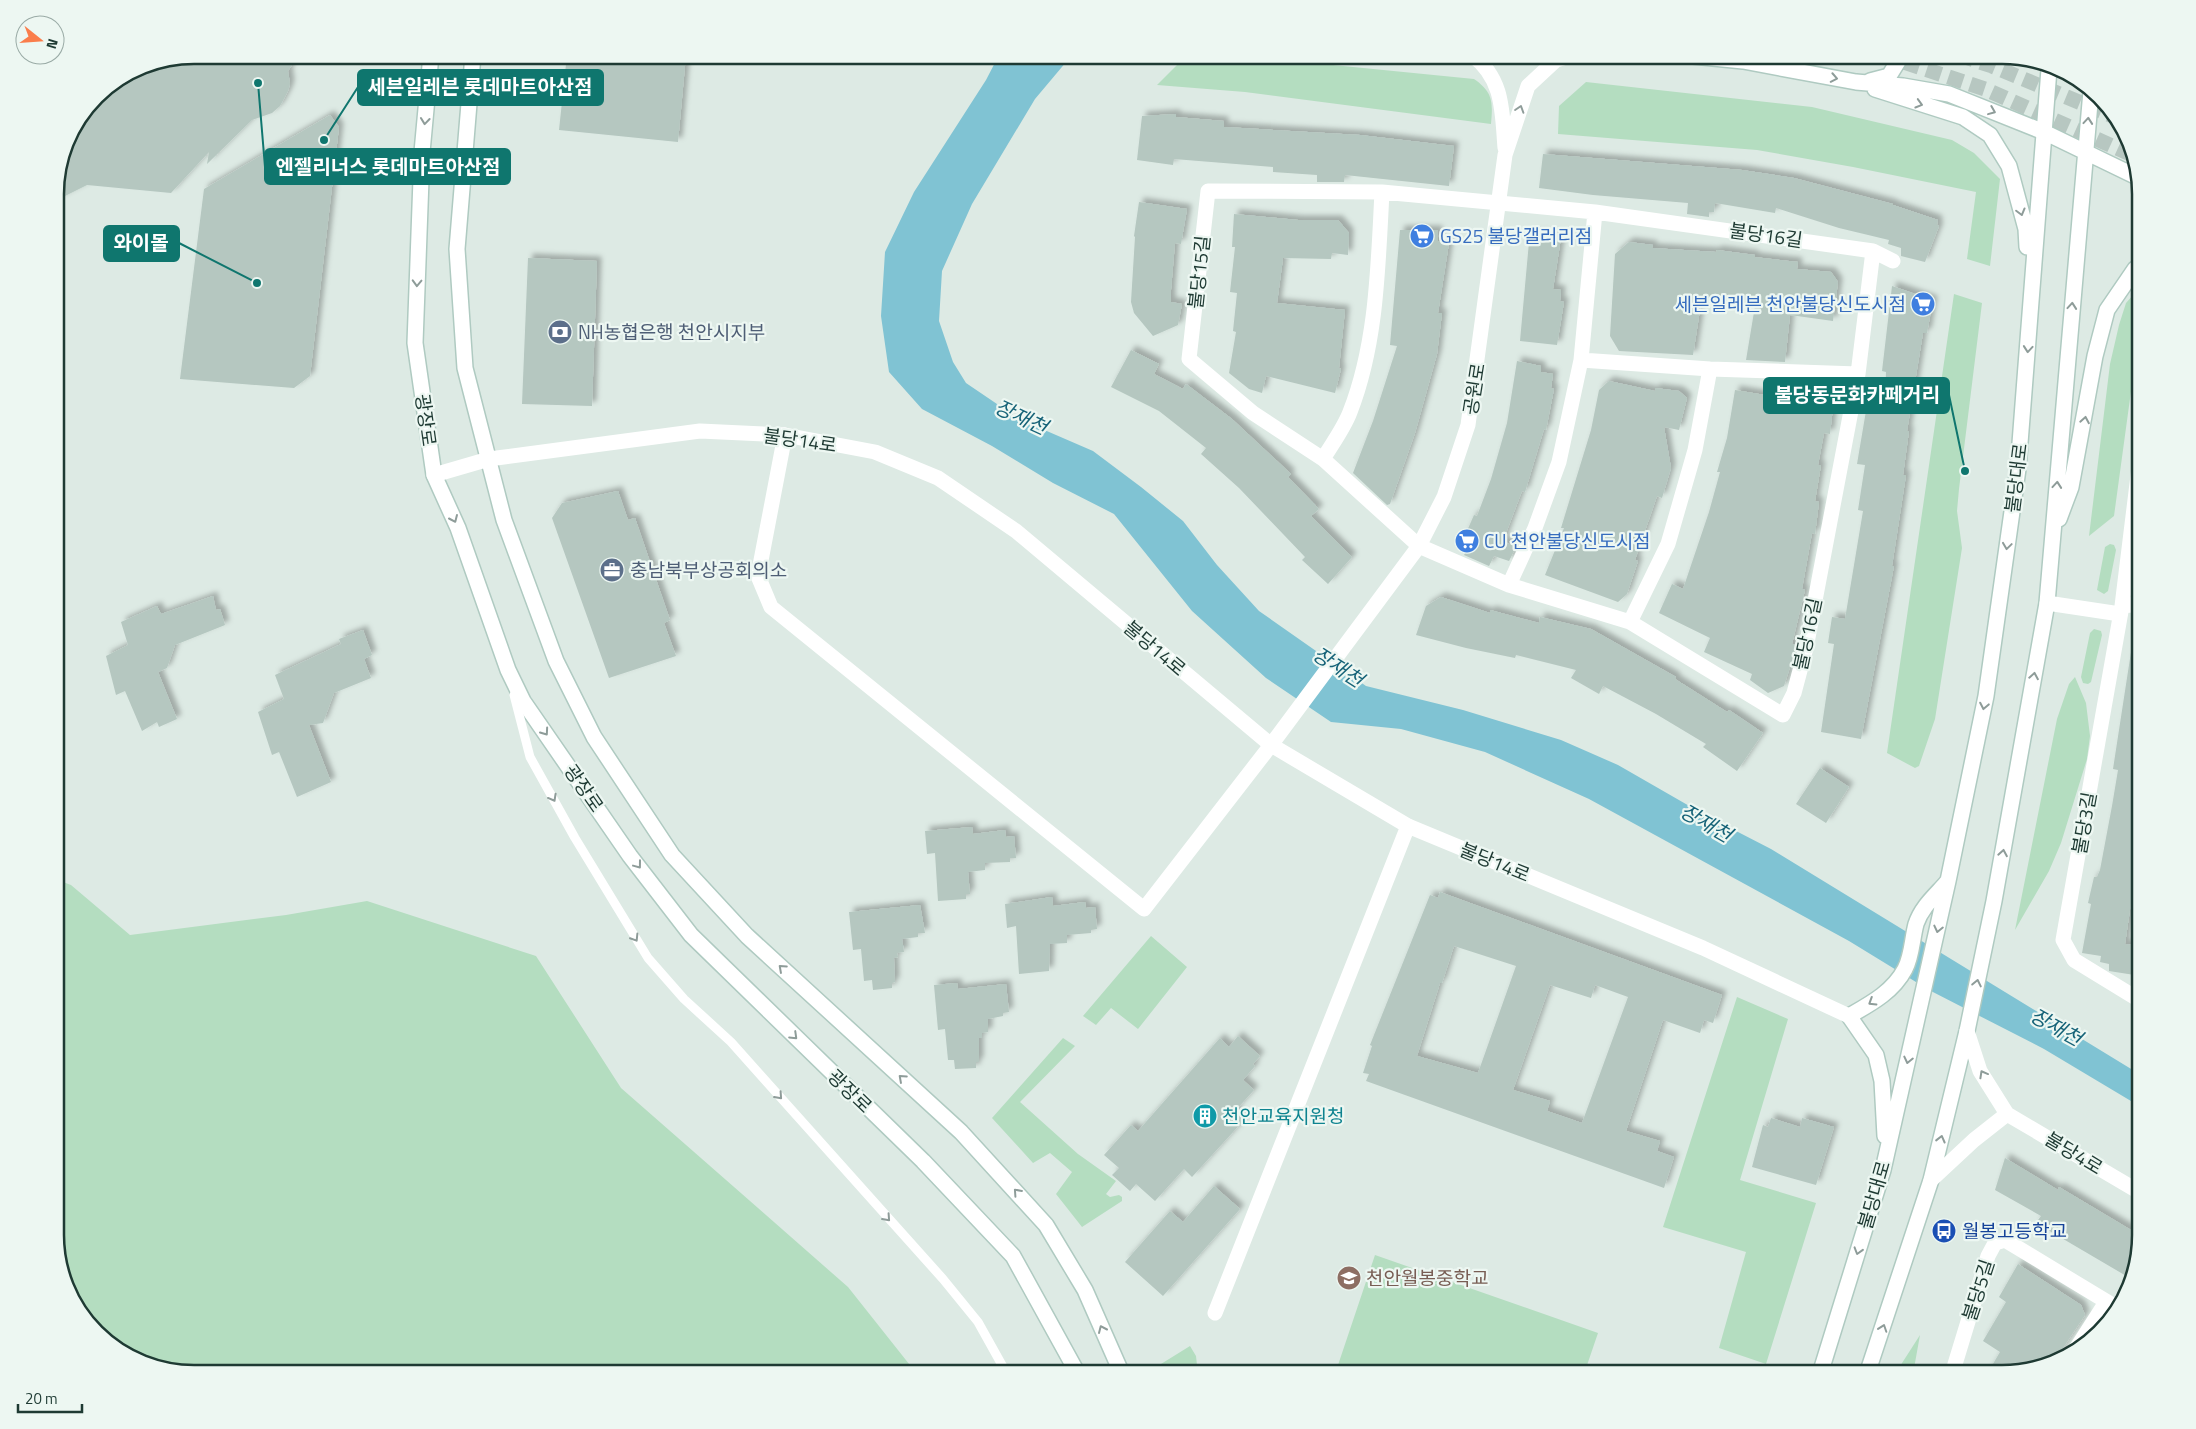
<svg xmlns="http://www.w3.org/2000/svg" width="2196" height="1429" font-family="'Titillium Web','Noto Sans KR',sans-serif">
  <defs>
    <filter id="shadow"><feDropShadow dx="4.5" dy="-4.5" stdDeviation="2.5" flood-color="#0004"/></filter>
  </defs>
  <rect width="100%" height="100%" fill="#ddeae4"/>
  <path fill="#b4ddc0" d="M1192,55H1233L1474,79C1493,92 1493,102 1491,124L1245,92L1157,85L1177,65Z
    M1586,82L1812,107L1952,140L1974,153L2000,179L1990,266L1967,259L1976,192L1853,167L1757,150L1558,134L1559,106Z
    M2141,286V343L2135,362L2114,516L2089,536L2110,364L2119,325L2126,303Z
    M1954,294L1982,303L1959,489L1957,511L1962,548L1935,719L1919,766L1915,768L1887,753Z
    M2110,544L2114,545L2116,550L2108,591L2104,594L2097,590L2105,547Z
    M2094,629L2101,631L2102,635L2091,682L2088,684L2083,683L2081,677L2090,633Z
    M2075,677L2086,703L2090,736L2087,759L2061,843L2049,871L2015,930L2057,719L2069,684Z
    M55,879L71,885L130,935L286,915L367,901L536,956L621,1088L848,1287L917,1374H194L117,1351L73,1304L55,1244Z
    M1151,936L1187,967L1138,1029L1111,1008L1096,1025L1083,1016Z
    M1737,997L1788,1019L1740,1180L1816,1203L1766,1364L1719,1348L1746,1252L1663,1227Z
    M1063,1038L1075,1046L1020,1102L1078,1154L1116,1181L1106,1194L1110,1197L1119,1195L1122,1197V1201L1082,1227L1056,1194L1072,1172L1050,1153L1033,1163L992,1118Z
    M1375,1255L1598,1333L1584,1374H1335Z
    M1920,1335L1913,1374H1895Z
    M1190,1346L1196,1356L1198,1374H1149L1148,1372Z"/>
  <path fill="#80c3d3" d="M999,55H1072L1035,99L972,204L942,271L939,321L953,362L966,383L1019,419L1093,451L1141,487L1183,521L1217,565L1259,611L1366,686L1463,710L1561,740L1618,765L1705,815L1771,849L2141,1075V1107L2044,1049L1929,990L1849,941L1589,799L1485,752L1401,729L1331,722L1266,678L1192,611L1114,514L1053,483L992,446L922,409L889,372L881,316L885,252L914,192L986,80Z"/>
  <path fill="#b5c7c0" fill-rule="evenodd" filter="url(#shadow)" d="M194,55H284L292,65L288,71L290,84L288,91L280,106L272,113L252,120L207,164L209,152L171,193L87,185L55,201V185L66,140L96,95L141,65Z
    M567,55H686L678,142L559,130Z
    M1176,114V117L1224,121V127L1360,135L1454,146L1449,186L1345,175L1344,182H1317V175L1273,172V167L1174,159L1173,165L1137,160L1142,116Z
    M330,115L339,127L310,376L294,388L180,379L204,189Z
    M1543,154L1742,170L1794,178L1893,204V205L1938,220L1937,225L1939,226L1925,262L1901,256V248L1888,244L1889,240L1839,228L1776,208L1775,213L1715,203L1714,212H1709V217L1687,214L1688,203L1593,195L1539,188Z
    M1139,202L1187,209L1181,244L1175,243L1171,290V302L1182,304L1178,325L1153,336L1134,313L1131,302L1135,237L1134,236Z
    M1234,214L1298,220H1338L1349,233L1348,255L1332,253L1331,259L1283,258L1277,303L1345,310L1339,368L1341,369L1335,393L1266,376L1262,393L1249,389L1229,373L1236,332L1233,331L1237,293L1230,292L1235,247H1232Z
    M1400,230H1438V241L1449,243L1438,313H1442L1437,354L1415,433L1390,504L1387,505L1353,473L1373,421L1397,346L1390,345Z
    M1538,234L1561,238L1553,289L1561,290L1560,301L1564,302L1557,345L1520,341L1529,242Z
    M1629,242L1653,245L1652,248L1716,252L1717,250L1755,255L1754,257L1798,262L1797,269L1831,272L1838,282L1833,321L1790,315L1785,362L1746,360L1755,306L1702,297L1693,355L1619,351L1610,336L1615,254Z
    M528,258L597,261L592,406L522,404Z
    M1892,286L1933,300L1927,333H1923L1907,431H1909L1903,475H1906L1892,566H1894L1861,739L1821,732L1834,644L1828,643L1832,617L1845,619L1863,511L1858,510L1865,465L1857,464L1868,399L1885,400L1886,372L1882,371Z
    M1131,350L1159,364L1154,374L1183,389L1186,384L1232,419L1291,474L1288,477L1319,509L1311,516L1352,557L1328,584L1302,560L1305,557L1239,488L1201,454L1206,448L1159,411L1111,387Z
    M1517,361L1541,366V372L1553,374L1551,388L1554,389L1546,430L1544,429L1525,492L1522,491L1503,541L1516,547L1509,561L1494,556L1489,566L1464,555L1467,550L1460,547L1474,515L1477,516L1491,479L1507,423Z
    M1609,381L1655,391V388L1679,391L1687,398L1679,430L1664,427L1671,468L1662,498L1657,496L1635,560L1638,561L1627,594L1618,602L1545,575L1564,528H1561L1591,430L1599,390Z
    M1735,390L1783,398V395L1817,396L1833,407L1830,434L1824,433L1818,465H1821L1815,501L1819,502L1815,534L1812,533L1802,589L1805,590L1792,644L1797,645L1784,686L1768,693L1750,680L1752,674L1704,652L1710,638L1659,613L1672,584L1683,589L1709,512L1720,472H1717L1727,438Z
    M618,491L628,520L635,518L670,620L664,623L676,656L609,678L552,518L562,503Z
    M213,596L216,610L220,609L225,625L175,645L167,668L158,672L177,719L159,727L157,722L142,731L125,691L116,695L106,656L128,645L121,622L157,606L161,614Z
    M1441,597L1490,613V610L1539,623L1540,617L1591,629L1676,677L1675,679L1727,712L1729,710L1763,733L1737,771L1703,747L1706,744L1656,714L1603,686L1599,694L1571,678L1576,670L1516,655L1515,658L1466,648L1416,635L1426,606Z
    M363,630L372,655L364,659L371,678L334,693L323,723L309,725L331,782L297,797L279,752L272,755L258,712L284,699L275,675L341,644L339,639Z
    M2131,652L2141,653V834L2125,944L2141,946V976L2109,971V964L2100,962L2101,956L2082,953L2091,904L2088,903L2094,877H2097L2100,870L2112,806L2118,770L2113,769Z
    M1820,768L1849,787L1826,823L1796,804Z
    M972,827L973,834L1005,830L1006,837L1014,836L1016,858H1010V862L985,863V870L968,872L970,894H966V899L938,901L935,853L927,854L925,831Z
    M1440,892L1722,995L1713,1023L1704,1020L1700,1033L1663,1020L1626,1131L1660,1141L1657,1151L1674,1157L1664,1188L1366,1081L1369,1074L1363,1073L1372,1046L1370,1045L1430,895L1438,898ZM1454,946L1516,966L1478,1073L1417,1056L1440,983H1442ZM1550,985L1591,998L1595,985L1628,997L1582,1123L1547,1111L1550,1101L1513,1090Z
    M1052,897L1053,906L1085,902L1086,908L1095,907L1097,929L1091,930V933L1067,935V943L1050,944L1049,971L1019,974L1016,926L1007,928L1005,904Z
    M920,905L925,933H918V937L902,939L904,952L897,953L898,957L894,958L895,982L892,983V988L873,990L872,980L864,981L861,949L853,950L849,912Z
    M957,983L958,989L1006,984L1009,1012L1003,1013V1016L988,1019V1032L982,1033V1038H979V1062H976V1068L955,1069L954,1060H948L945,1029L938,1030L934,985Z
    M1238,1036L1260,1056L1253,1064L1255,1066L1243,1080L1254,1090L1235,1111L1244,1120L1192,1177L1184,1169L1155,1201L1136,1184L1130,1191L1112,1175L1119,1168L1104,1155L1131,1125L1138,1131L1220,1038L1229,1047Z
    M1771,1118L1800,1127L1802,1118L1834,1127L1816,1185L1752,1167L1763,1125L1768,1127Z
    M2005,1158L2058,1190L2059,1187L2141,1236L2128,1277L2036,1223L2041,1216L1995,1190Z
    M1214,1186L1240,1209L1163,1296L1125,1262L1170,1211L1183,1222Z
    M2018,1264L2081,1305L2085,1315L2055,1360L2002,1374H1987L2000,1352L1983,1341L2006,1302L1999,1297Z"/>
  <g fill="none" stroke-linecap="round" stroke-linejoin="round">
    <path stroke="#b7c7c1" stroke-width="15" stroke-dasharray="15 8" stroke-linecap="butt" d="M1883,55L1985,89L2130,154
      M1959,55L1992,66L2115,117"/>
    <defs>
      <path id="secondary" d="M431,55L422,152L415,343L434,475L458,528L508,670L523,701L630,856L691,935L923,1161L1013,1256L1078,1374
        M473,55L457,249L465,368L504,520L556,661L594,737L672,855L747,936L961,1132L1046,1225L1085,1290L1122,1374
        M1683,55L1743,61L1856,82L1903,86L1949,94L2044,132L2137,177
        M1870,81L1889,76L1902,55
        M1875,89L1963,117L1990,135L2009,166L2026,229L2027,247
        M2059,519L2071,487L2095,356L2107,310L2135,269L2141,265
        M1885,1136L1882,1081L1876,1055L1849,1016C1870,1004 1893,992 1905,969C1912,956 1912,939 1916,924C1922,906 1936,895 1948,881
        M1820,1374L1883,1170L1948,881L1986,696L2018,469L2049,69
        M1867,1374L1931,1180L1967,1031L1994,901L2047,603L2091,91"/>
    </defs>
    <use href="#secondary" stroke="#afcac1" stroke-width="18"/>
    <path stroke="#fff" stroke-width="9" d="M514,695L530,757L575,838L648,958L684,999L731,1042L943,1279L978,1322L1007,1374"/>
    <path stroke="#fff" stroke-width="15" d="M1208,191L1382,192L1595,212L1873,251L1858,374L1806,648L1794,693L1783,715L1630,622L1509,585L1419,546L1323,459L1253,413L1189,359Z
      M1595,212L1581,360L1710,369L1858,374
      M1873,251L1893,261
      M785,435L758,576L771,607L1144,909L1271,745
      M2141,451L2122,606L2063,940L2074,960L2141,1001
      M1323,459C1332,444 1344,428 1350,412C1377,343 1378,266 1382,192
      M1509,585L1535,528L1559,462L1581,360
      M2047,603L2120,614
      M2122,606L2141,604
      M1630,622L1668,544L1695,450L1710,369
      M1215,1313L1408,826
      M2072,1355L2106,1302
      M1952,1374L1988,1256L1995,1243L2005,1240L2119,1309"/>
    <path stroke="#fff" stroke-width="15" d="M1472,55C1504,79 1502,112 1505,148
      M434,475L489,459L700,431L785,435L875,452L938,478L1016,531L1271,745L1408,826L1703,948L1849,1016
      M1271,745L1419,546L1444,497L1468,425L1505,155L1528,86L1556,60L1573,55
      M1967,1031L1980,1071L2007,1114L2141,1193
      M1931,1180L1974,1140L2007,1114"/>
    <use href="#secondary" stroke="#fff" stroke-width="15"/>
  </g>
  <defs><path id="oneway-chevron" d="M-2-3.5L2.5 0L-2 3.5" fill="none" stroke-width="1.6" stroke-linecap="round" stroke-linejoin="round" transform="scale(1.25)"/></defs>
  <g stroke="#8e9c99">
    <use href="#oneway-chevron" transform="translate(1834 78) rotate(11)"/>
    <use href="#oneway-chevron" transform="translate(1919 104) rotate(16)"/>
    <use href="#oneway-chevron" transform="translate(1520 109) rotate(-72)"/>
    <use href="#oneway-chevron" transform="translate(1992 111) rotate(22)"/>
    <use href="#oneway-chevron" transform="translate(425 121) rotate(96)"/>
    <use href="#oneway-chevron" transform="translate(2088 121) rotate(-85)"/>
    <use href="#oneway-chevron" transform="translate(2021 212) rotate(75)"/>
    <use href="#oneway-chevron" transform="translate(417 283) rotate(92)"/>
    <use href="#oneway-chevron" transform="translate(2072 306) rotate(-85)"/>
    <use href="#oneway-chevron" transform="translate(2028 349) rotate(95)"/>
    <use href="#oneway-chevron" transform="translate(2085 420) rotate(-80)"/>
    <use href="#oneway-chevron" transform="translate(2057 485) rotate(-85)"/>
    <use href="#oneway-chevron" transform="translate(454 519) rotate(66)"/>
    <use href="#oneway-chevron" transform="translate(2007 546) rotate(98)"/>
    <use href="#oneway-chevron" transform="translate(2034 676) rotate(-80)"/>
    <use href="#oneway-chevron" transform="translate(1984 706) rotate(101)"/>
    <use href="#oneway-chevron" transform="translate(545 732) rotate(55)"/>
    <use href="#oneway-chevron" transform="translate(553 798) rotate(61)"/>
    <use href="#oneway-chevron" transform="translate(2003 853) rotate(-80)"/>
    <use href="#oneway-chevron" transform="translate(638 865) rotate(53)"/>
    <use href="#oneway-chevron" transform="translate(1938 929) rotate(103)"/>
    <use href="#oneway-chevron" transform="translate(635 938) rotate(58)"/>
    <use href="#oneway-chevron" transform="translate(782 968) rotate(-138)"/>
    <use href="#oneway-chevron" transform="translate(1977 983) rotate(-78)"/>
    <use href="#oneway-chevron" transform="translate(1872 1002) rotate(148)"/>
    <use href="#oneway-chevron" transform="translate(794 1036) rotate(44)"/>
    <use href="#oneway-chevron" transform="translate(1908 1060) rotate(103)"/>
    <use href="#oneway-chevron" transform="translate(1983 1074) rotate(-119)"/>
    <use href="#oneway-chevron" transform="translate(902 1078) rotate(-138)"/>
    <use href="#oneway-chevron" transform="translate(779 1096) rotate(48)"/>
    <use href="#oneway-chevron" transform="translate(1941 1139) rotate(-76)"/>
    <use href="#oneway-chevron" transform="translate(1017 1192) rotate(-132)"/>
    <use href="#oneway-chevron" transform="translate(887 1218) rotate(48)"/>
    <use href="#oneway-chevron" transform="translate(1858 1251) rotate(107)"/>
    <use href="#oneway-chevron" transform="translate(1883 1328) rotate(-71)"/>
    <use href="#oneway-chevron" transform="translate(1102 1329) rotate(-114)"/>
  </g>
  <defs>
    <symbol id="supermarket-disc" viewBox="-11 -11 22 22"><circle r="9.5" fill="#3f7fe0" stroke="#edf7f2"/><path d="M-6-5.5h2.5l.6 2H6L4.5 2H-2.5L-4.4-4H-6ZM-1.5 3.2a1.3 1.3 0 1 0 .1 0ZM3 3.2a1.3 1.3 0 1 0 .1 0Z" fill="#fff"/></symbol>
    <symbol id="bank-disc" viewBox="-11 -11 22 22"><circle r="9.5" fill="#5c6f8a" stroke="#edf7f2"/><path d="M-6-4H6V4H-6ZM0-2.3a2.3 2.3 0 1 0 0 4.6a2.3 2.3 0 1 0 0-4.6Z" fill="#fff"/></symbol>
    <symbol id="office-disc" viewBox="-11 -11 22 22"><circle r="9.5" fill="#5c6f8a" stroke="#edf7f2"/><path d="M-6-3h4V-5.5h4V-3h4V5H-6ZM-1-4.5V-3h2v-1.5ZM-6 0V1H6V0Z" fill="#fff"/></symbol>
    <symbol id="building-disc" viewBox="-11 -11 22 22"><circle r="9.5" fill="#0f9aa8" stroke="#edf7f2"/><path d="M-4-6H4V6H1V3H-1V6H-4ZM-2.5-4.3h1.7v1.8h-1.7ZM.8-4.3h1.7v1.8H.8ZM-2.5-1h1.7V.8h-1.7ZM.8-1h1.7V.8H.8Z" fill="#fff"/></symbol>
    <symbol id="bus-disc" viewBox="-11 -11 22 22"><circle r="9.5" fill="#1a4fb4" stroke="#edf7f2"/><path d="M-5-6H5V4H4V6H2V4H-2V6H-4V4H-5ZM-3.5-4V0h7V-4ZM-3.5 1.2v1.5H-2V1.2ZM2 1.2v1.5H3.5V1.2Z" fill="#fff"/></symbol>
    <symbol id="school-disc" viewBox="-11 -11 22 22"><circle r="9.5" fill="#8d6e63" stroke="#edf7f2"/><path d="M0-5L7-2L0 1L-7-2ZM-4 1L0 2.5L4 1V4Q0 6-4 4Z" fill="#fff"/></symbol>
  </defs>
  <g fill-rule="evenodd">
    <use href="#supermarket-disc" x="1408" y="222" width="28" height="28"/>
    <use href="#supermarket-disc" x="1909" y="290" width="28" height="28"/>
    <use href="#bank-disc" x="546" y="318" width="28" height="28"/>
    <use href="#supermarket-disc" x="1453" y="527" width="28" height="28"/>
    <use href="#office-disc" x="598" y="556" width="28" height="28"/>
    <use href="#building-disc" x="1191" y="1102" width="28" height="28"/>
    <use href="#bus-disc" x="1930" y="1217" width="28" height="28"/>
    <use href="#school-disc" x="1335" y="1264" width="28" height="28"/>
  </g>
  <g text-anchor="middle" stroke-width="4.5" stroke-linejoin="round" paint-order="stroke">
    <g font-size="19" fill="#1e3a33" stroke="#edf7f2">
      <text transform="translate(1766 235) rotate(8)" y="7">불당16길</text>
      <text transform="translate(1199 272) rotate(-84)" y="7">불당15길</text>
      <text transform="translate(1474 389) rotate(-81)" y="7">공원로</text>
      <text transform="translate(426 420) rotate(82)" y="7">광장로</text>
      <text transform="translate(800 440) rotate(8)" y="7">불당14로</text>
      <text transform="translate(2016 478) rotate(-83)" y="7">불당대로</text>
      <text transform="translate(1807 634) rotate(-78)" y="7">불당16길</text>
      <text transform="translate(1155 648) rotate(40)" y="7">불당14로</text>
      <text transform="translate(584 788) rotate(55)" y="7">광장로</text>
      <text transform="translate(2084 823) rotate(-80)" y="7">불당3길</text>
      <text transform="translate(1495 862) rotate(22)" y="7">불당14로</text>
      <text transform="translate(850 1091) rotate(44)" y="7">광장로</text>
      <text transform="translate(2074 1153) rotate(31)" y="7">불당4로</text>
      <text transform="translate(1874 1195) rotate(-74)" y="7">불당대로</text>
      <text transform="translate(1978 1290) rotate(-72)" y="7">불당5길</text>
    </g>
    <g font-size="19" fill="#366cbe" stroke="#edf7f2" text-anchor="start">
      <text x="1440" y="243">GS25 불당갤러리점</text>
      <text x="1906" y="311" text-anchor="end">세븐일레븐 천안불당신도시점</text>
      <text x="1484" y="548">CU 천안불당신도시점</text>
    </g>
    <g font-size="19" fill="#4e5e75" stroke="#edf7f2" text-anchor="start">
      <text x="578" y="339">NH농협은행 천안시지부</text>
      <text x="630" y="577">충남북부상공회의소</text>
    </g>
    <g font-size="19" fill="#0d838f" stroke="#edf7f2" text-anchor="start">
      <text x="1222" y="1123">천안교육지원청</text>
    </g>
    <g font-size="19" fill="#164399" stroke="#edf7f2" text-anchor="start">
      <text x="1962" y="1238">월봉고등학교</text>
    </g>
    <g font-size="19" fill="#785e54" stroke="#edf7f2" text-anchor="start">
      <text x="1366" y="1285">천안월봉중학교</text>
    </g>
    <g font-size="20" font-style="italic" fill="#166378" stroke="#edf7f2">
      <text transform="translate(1021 417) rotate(25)" y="7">장재천</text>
      <text transform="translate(1338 667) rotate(33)" y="7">장재천</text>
      <text transform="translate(1706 823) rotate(30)" y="7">장재천</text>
      <text transform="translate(2056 1027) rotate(29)" y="7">장재천</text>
    </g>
  </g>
  <path d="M0 0H2196V1429H0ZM194 64H2002A130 130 0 0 1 2132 194V1235A130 130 0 0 1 2002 1365H194A130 130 0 0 1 64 1235V194A130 130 0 0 1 194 64Z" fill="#edf7f2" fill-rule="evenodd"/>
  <path fill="none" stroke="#1e3a33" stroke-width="2.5" d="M194 64H2002A130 130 0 0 1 2132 194V1235A130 130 0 0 1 2002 1365H194A130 130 0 0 1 64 1235V194A130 130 0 0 1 194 64Z"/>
  <path fill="none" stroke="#0f766e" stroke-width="2" d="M324 140L358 87M258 83L265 167M257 283L179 243M1965 471L1949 395"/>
  <g fill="#0f766e" stroke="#edf7f2" stroke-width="2">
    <circle cx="324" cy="140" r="5"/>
    <circle cx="258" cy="83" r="5"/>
    <circle cx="257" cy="283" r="5"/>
    <circle cx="1965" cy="471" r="5"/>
  </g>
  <g fill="#0f766e" stroke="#0f766e" stroke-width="2">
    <rect x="358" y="70" width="245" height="35" rx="5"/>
    <rect x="265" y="149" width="245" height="35" rx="5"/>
    <rect x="104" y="226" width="75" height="35" rx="5"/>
    <rect x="1764" y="378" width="185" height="35" rx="5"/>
  </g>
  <g font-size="20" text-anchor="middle" font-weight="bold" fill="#fff">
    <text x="480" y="94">세븐일레븐 롯데마트아산점</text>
    <text x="388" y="174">엔젤리너스 롯데마트아산점</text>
    <text x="141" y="250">와이몰</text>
    <text x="1857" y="402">불당동문화카페거리</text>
  </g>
  <g transform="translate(40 40) rotate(107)"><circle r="24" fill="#edf7f2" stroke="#9aaba6"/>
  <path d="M0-4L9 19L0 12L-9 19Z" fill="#fa7d4b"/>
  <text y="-8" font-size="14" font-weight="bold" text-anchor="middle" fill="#1e3a33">N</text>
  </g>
  <path d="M18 1404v8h64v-8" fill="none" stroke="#1e3a33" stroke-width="2.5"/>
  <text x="25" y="1404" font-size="15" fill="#1e3a33" stroke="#edf7f2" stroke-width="4" paint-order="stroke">20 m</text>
</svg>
